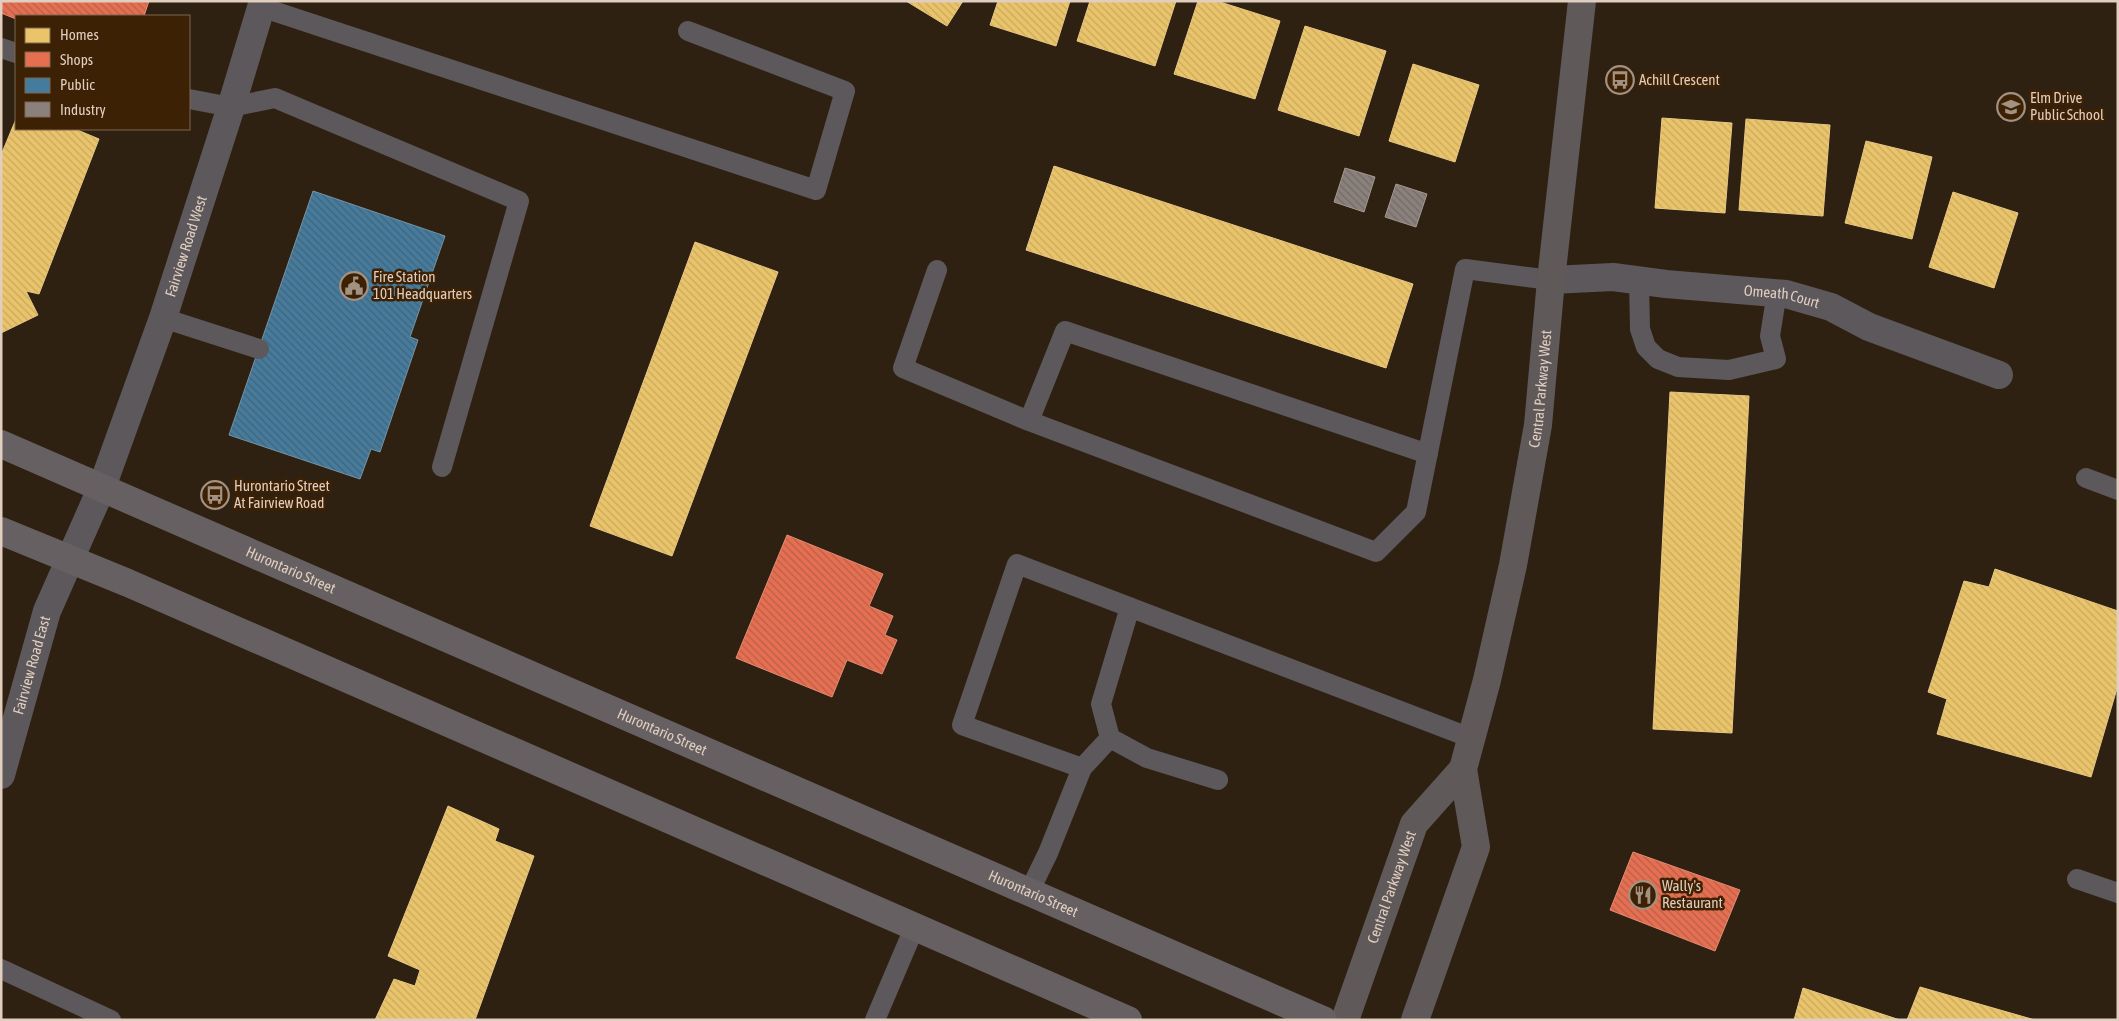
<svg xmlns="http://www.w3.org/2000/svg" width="2119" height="1021" font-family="'Asap Condensed',sans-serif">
  <defs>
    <pattern id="homes-back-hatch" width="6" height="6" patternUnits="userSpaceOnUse" patternTransform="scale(1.25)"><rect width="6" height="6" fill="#e9c46a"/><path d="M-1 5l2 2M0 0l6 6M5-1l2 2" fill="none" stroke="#c8a960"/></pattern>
    <pattern id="shops-back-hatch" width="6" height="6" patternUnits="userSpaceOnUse" patternTransform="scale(1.25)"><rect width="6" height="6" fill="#e76f51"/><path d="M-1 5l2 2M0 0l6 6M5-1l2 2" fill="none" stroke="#b6604a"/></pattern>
    <pattern id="public-back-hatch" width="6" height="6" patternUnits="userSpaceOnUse" patternTransform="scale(1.25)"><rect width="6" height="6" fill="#457b9d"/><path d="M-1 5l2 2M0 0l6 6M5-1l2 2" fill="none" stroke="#456375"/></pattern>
    <pattern id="industry-back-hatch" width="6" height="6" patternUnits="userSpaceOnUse" patternTransform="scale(1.25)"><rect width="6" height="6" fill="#8a817c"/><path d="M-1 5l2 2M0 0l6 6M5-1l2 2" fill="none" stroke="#726a65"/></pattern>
  </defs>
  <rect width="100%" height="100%" fill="#2f2112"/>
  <path fill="url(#homes-back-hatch)" stroke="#e7c784" d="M906,1H963L947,26Z
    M998,1H1070L1056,46L990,25Z
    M1090,1H1176L1155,66L1077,41Z
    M1198,1H1217L1280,21L1255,99L1174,74Z
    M1305,26L1386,51L1359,136L1278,110Z
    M1413,64L1479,85L1455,162L1389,141Z
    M1662,118L1732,123L1725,213L1655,208Z
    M16,119V129H75L99,139L39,294L26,291L38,315L1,333V219L3,216L1,215V155Z
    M1746,119L1830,125L1823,216L1739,210Z
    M1866,141L1932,157L1912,239L1845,223Z
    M1054,166L1413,284L1386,368L1026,250Z
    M1953,192L2018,213L1994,288L1929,267Z
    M695,242L778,272L672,556L590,526Z
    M1670,392L1749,396L1732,733L1653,729Z
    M1995,569L2118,611V685L2091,777L1937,734L1947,699L1928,692L1964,581L1989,587Z
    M448,806L499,829L495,841L534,856L475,1020H375L394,979L415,986L420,970L388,956Z
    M1920,987L2035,1020H1907Z
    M1803,988L1900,1020H1794Z"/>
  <path fill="url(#shops-back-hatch)" stroke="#e58c72" d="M1,1H149L144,16H16V19L1,13Z
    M787,535L883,574L869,606L893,616L885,635L897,640L882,674L847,660L832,697L736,658Z
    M1633,852L1740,890L1715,951L1610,910Z"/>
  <path fill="url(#public-back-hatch)" stroke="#7494a7" d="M313,191L445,236L410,337L418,340L380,452L371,449L360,479L229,435Z"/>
  <path fill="url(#industry-back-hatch)" stroke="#a49890" d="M1345,168L1375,177L1364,212L1334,202Z
    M1396,184L1427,194L1416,227L1385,217Z"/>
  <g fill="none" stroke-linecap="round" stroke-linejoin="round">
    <path stroke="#5c585b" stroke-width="20" d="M261,7L816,190L845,91L688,31
      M1,48L16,53
      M189,99L231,107L275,98L519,201L442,467
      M937,270L903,368L1029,421L1376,552L1416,512L1465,269L1551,280
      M1639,280L1640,329L1646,347L1658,359L1678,367L1729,370L1776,359L1770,336L1777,292
      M163,318L259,349
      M1029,421L1065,331L1428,454
      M2086,478L2118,490
      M1110,738L1101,704L1130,607
      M1082,768L1110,738L1147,758L1218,780
      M2077,879L2118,893
      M1029,892L1048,853L1082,768L962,725L1017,564L1471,738
      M1,969L111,1020
      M875,1020L915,926"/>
    <g stroke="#5c585b" stroke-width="28">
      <path id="s1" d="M1551,280L1613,277L1666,284L1786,294L1831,307L1869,327L1999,375"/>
      <path id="s2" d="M1,775L47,611L102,487L163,318L231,107L263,1"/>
    </g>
    <g stroke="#5f595a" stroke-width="28">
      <path id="s3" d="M1345,1020L1414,824L1463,769"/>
      <path id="s4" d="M1415,1020L1476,847L1463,769L1487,680L1513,565L1538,425L1551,280L1582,1"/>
    </g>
    <g stroke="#666062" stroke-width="28">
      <path id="s5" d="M1,444L1323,1020"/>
      <path d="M1,531L128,583L1128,1020"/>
    </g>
  </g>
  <defs>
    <symbol id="bus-ring" viewBox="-11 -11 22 22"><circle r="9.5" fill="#3c2105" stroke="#a39182" stroke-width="1.5"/><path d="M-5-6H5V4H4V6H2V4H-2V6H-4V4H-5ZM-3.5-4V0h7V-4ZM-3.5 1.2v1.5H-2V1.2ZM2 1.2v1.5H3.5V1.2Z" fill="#a39182"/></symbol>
    <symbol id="school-ring" viewBox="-11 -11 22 22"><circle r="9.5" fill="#3c2105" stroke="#a39182" stroke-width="1.5"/><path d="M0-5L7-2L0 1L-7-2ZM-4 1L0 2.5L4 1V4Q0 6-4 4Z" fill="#a39182"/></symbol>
    <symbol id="civic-ring" viewBox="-11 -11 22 22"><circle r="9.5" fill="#3c2105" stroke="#a39182" stroke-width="1.5"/><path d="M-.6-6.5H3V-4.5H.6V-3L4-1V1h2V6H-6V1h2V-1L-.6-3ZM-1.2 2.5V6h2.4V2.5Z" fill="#a39182"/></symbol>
    <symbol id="restaurant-ring" viewBox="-11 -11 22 22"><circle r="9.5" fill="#3c2105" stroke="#a39182" stroke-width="1.5"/><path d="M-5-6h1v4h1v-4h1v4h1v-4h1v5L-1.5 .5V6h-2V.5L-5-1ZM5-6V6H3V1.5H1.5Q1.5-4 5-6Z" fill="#a39182"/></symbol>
  </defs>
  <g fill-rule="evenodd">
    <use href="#bus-ring" x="1604" y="64" width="32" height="32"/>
    <use href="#school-ring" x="1995" y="91" width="32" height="32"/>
    <use href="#civic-ring" x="338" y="270" width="32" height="32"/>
    <use href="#bus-ring" x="199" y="479" width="32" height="32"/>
    <use href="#restaurant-ring" x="1627" y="879" width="32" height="32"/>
  </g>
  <g text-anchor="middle" stroke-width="5" stroke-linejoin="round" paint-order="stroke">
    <g font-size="15" fill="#e1cebf" stroke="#3c2105" text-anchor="start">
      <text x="1639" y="85">Achill Crescent</text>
      <text x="2030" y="103">Elm Drive<tspan x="2030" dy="17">Public School</tspan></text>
      <text x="373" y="282">Fire Station<tspan x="373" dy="17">101 Headquarters</tspan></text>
      <text x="234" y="491">Hurontario Street<tspan x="234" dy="17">At Fairview Road</tspan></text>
      <text x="1662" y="891">Wally's<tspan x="1662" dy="17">Restaurant</tspan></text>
    </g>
    <g font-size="15" fill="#e1cebf" stroke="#3c2105">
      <text dy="5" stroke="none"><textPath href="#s2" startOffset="561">Fairview Road West</textPath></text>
      <text dy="5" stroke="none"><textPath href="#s1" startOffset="232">Omeath Court</textPath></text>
      <text dy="5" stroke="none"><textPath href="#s4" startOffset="651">Central Parkway West</textPath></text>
      <text dy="5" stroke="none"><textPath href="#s5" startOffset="316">Hurontario Street</textPath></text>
      <text dy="5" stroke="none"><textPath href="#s2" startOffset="114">Fairview Road East</textPath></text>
      <text dy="5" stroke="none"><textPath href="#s5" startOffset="721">Hurontario Street</textPath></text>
      <text dy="5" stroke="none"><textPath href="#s3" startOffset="141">Central Parkway West</textPath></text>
      <text dy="5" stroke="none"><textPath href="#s5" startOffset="1126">Hurontario Street</textPath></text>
    </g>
  </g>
  <rect width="2119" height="1021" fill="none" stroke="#e1cebf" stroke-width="5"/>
  <rect x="15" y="15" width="175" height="115" fill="#3c2105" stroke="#7e664f"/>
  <rect x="25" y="28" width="25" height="15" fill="#e9c46a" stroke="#7e664f"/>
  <text x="60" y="40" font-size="15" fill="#e1cebf">Homes</text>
  <rect x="25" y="52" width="25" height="15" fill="#e76f51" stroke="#7e664f"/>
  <text x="60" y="65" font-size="15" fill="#e1cebf">Shops</text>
  <rect x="25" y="78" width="25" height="15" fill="#457b9d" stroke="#7e664f"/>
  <text x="60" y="90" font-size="15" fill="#e1cebf">Public</text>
  <rect x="25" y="102" width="25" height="15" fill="#8a817c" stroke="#7e664f"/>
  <text x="60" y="115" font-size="15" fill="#e1cebf">Industry</text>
</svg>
